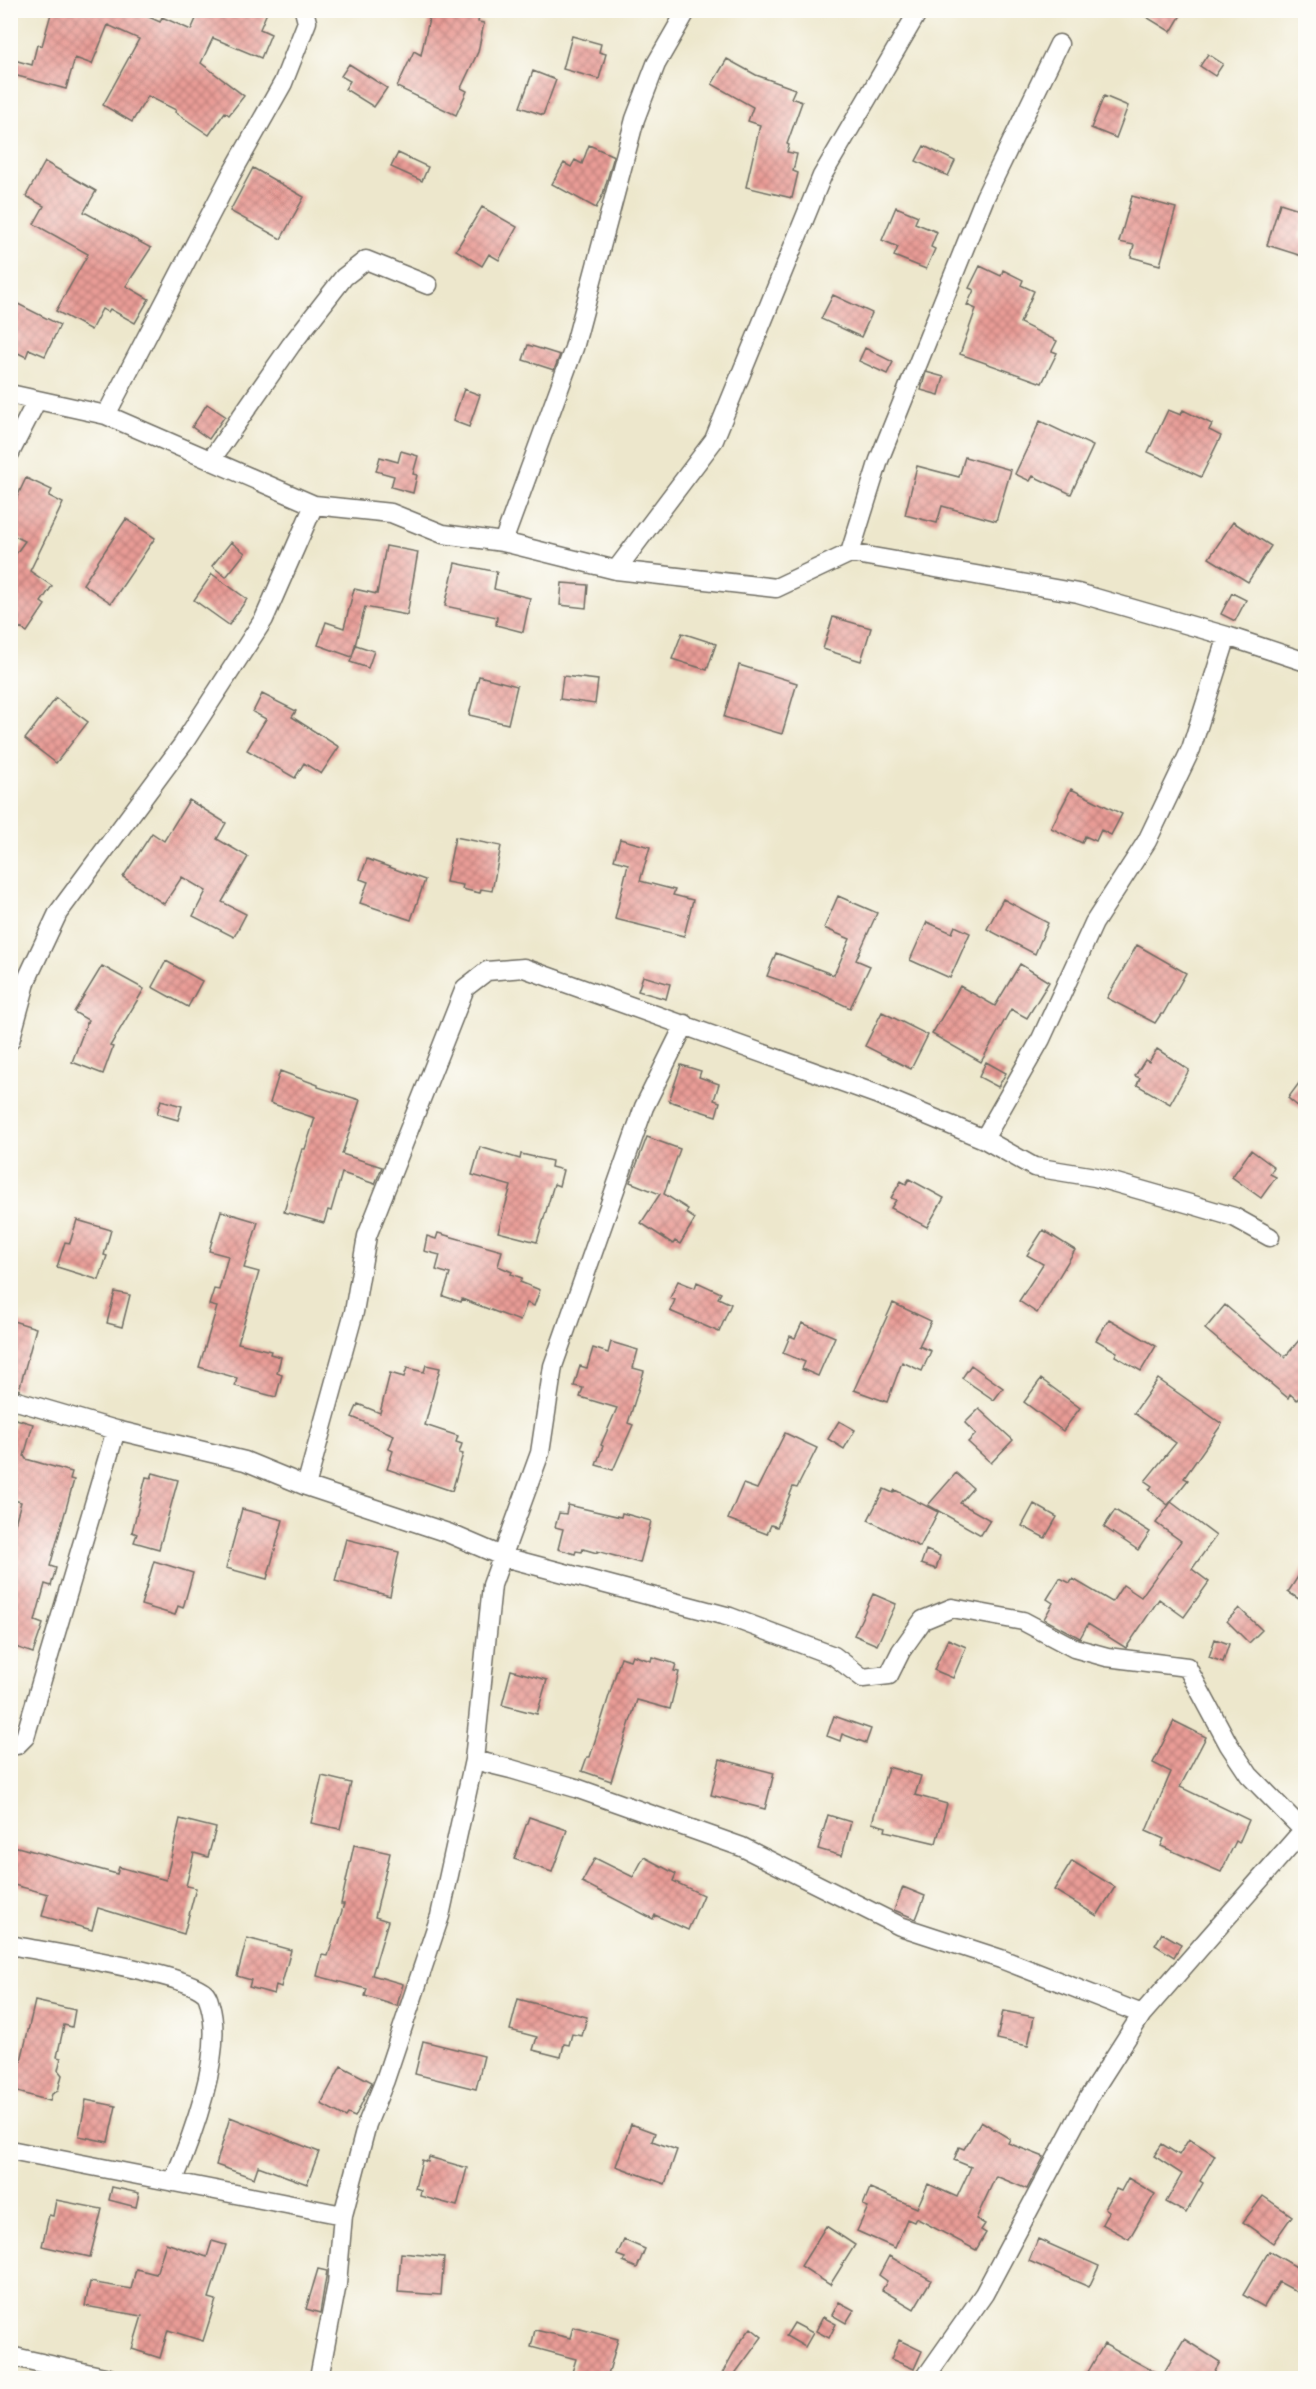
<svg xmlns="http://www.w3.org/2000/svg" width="1316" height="2389" font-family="Alegreya,serif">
  <defs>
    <pattern id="building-cross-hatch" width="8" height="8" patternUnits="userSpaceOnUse" patternTransform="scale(1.5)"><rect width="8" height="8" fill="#e99c96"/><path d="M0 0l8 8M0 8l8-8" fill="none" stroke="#bd7f7b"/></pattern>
  </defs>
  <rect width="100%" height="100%" fill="#fdfcf7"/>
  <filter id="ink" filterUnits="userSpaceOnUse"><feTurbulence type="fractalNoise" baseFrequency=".0167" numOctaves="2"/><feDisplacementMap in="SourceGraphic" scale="12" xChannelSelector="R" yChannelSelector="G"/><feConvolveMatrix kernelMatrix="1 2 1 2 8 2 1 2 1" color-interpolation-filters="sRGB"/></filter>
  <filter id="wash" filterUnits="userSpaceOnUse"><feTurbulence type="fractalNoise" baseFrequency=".008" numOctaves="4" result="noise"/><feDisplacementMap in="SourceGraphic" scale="24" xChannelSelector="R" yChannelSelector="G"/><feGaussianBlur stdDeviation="1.35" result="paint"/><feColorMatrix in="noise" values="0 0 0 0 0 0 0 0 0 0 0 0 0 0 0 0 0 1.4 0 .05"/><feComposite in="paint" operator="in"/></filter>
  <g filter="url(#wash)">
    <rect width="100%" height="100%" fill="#ede7cc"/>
    <g id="blocks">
      <path fill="url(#building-cross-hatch)" d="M52,10H133L160,22L162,17L191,30L200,10H268L260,29L271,34L261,58L213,38L201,63L244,96L229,115L225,112L209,135L175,112L176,110L148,96L132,122L103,105L139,39L108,25L92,64L75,58L66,89L10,74L14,60L32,65L37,45L42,46Z
        M431,10H480L478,22L484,23L478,52L461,88L467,91L456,115L397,87L414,51L421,55Z
        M1135,10H1184L1171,32Z
        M572,36L601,44L599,52L606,54L599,79L563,69Z
        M1208,54L1223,64L1215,76L1200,66Z
        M727,59L756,75L795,89L791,98L802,102L787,144L789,145L787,152L797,154L793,171L798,173L792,198L746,187L760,125L748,121L753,107L712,84Z
        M349,64L387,88L374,107L345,89L350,81L341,76Z
        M533,71L556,80L543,115L520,107Z
        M1104,96L1128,106L1116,138L1091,128Z
        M589,145L614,156L603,194L596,208L552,184L564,163L571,167L575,160L582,164Z
        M924,146L955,161L948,176L916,161Z
        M398,153L428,167L422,181L391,167Z
        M45,162L96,191L84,212L151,248L126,286L149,299L135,323L110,309L108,312L102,309L91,330L56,311L88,254L34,224L44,206L26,196Z
        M253,168L304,197L281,239L230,211Z
        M1132,196L1176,208L1160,265L1131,257L1134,245L1119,242Z
        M1280,203L1305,211L1299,238L1305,240V257L1267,245Z
        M482,207L517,227L499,260L489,254L482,266L456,250Z
        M896,207L918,216L915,223L937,232L931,247L935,249L926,269L894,256L898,247L882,240Z
        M980,266L1001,276L1003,270L1023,280L1021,285L1034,291L1020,323L1057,341L1052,351L1057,353L1042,383L960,354L976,309L967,305L974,290L969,288Z
        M833,295L872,313L861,337L821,319Z
        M10,300L60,325L45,356L29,349L26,357L10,349Z
        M528,345L560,355L554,370L523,360Z
        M865,348L893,362L887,374L859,361Z
        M926,372L944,377L939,395L921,390Z
        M464,389L480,395L469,427L453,421Z
        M207,404L225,416L209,439L192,427Z
        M1168,410L1181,415L1183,410L1212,424L1209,430L1221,436L1201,477L1148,452Z
        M1040,421L1093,446L1071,494L1033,476L1030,481L1015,474Z
        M401,451L418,456L413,474L417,475L413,493L391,487L394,476L376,471L380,457L398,462Z
        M965,457L1011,470L996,521L942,506L937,523L905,515L917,466L959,477Z
        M26,478L52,490L49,496L63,503L30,571L52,586L41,602L45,605L27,632L10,622V562L25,541L10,534V512Z
        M126,519L155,538L111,603L83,584Z
        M1233,522L1271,546L1248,582L1209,558Z
        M231,542L245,553L226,577L212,566Z
        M386,546L418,552L407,615L365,607L352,657L318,645L326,622L344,628L354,589L377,594Z
        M455,563L497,572L494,589L530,598L523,632L496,625L497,617L445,606Z
        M212,574L247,599L229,625L194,600Z
        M562,583L588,585L586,608L560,605Z
        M1232,593L1246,600L1235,621L1221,614Z
        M833,617L871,628L861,661L823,649Z
        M682,633L716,644L707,670L672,659Z
        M356,645L374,651L368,668L350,662Z
        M739,665L797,683L782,734L724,717Z
        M479,676L517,686L508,724L469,715Z
        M563,676L598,680L595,704L560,699Z
        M262,694L296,711L292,717L339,747L321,774L304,763L295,778L247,750L266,719L253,712Z
        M56,698L88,722L56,763L25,739Z
        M1071,789L1122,814L1111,835L1101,830L1096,841L1085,836L1082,843L1051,828Z
        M189,800L226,823L217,839L248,857L222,902L246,914L234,937L193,916L206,891L182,877L164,904L123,877L152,833L164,841Z
        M455,837L501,846L492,891L481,889L480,893L462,889L463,885L446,882Z
        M620,839L650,847L640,881L675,890L673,895L693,900L684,936L615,919L628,864L614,860Z
        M367,859L425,880L411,920L360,903L368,882L360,879Z
        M838,896L877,913L856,960L870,966L850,1008L819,993L767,976L776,953L834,975L850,939L824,928Z
        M1003,899L1048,923L1035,954L987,929Z
        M927,922L952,933L955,926L970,933L950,978L910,960Z
        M1137,945L1186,973L1163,1014H1161L1155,1023L1107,998Z
        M166,961L202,981L188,1007L152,987Z
        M1020,964L1049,982L1027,1018L1011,1009L981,1062L932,1034L960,986L995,1006Z
        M102,966L144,989L110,1046L113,1047L103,1074L72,1062L88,1020L74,1012Z
        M643,976L670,984L666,999L638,991Z
        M882,1012L928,1035L911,1069L865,1046Z
        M1157,1049L1189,1070L1170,1104L1137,1085L1140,1078L1135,1076L1145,1060L1149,1062Z
        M986,1062L1006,1073L998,1087L979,1077Z
        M681,1065L701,1071L699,1077L719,1084L714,1100L720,1102L716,1116L669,1101Z
        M280,1071L318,1085V1087L360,1100L342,1154L382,1167L375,1184L342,1173L331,1211L328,1210L324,1223L284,1212L302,1149H305L315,1118L270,1103Z
        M1305,1075V1112L1288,1098Z
        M161,1100L182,1106L178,1120L157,1114Z
        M647,1137L680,1149L664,1194L688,1209L686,1213L695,1219L680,1244L675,1241L673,1244L641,1223L660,1194L630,1182Z
        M480,1147L520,1159L521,1154L552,1161L551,1167L563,1170L559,1186L554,1184L537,1242L498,1232L511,1186L472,1175Z
        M1251,1150L1274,1167L1270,1174L1276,1177L1261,1198L1232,1177Z
        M909,1179L944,1198L927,1227L891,1208L896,1200L891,1198L901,1181L906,1184Z
        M221,1211L258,1222L244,1268L259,1272L238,1343L271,1351L270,1354L281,1357L277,1373L282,1375L276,1397L235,1386L237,1378L199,1367L217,1307L209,1305L214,1289L219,1290L228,1256L209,1251Z
        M77,1220L111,1230L104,1255L107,1256L99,1280L57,1267L65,1242L70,1243Z
        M1043,1230L1075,1250L1037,1313L1019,1301L1043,1264L1027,1255Z
        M438,1233L502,1251L498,1266L512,1272L511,1274L522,1278L520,1282L540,1290L534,1306L527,1303L520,1321L462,1299L461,1302L443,1296L450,1274L436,1270L440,1255L424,1251L427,1236L436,1239Z
        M678,1281L695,1288L697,1282L721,1293L718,1298L731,1304L719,1332L670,1311L675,1300L670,1298Z
        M115,1292L130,1295L122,1327L107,1323Z
        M893,1303L931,1321L919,1346L931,1351L922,1371L902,1362L887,1402L854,1390Z
        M1225,1305L1285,1357L1305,1333V1389L1297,1400L1290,1394L1288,1398L1205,1329Z
        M1109,1319L1156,1346L1141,1371L1115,1356L1117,1352L1096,1340Z
        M10,1320L36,1328L19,1390L10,1388Z
        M802,1323L835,1337L818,1376L802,1369L805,1362L783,1353L790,1336L795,1338Z
        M611,1342L638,1350L633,1368L644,1371L628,1423L633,1425L613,1470L596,1465L603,1446L601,1445L617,1408L580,1397L583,1388L574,1386L580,1366L587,1368L593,1348L608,1353Z
        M426,1365L440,1368L425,1425L458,1436L456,1442L462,1444L459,1453L463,1454L452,1491L387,1469L393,1451L389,1449L394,1435L352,1417L358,1404L380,1413L390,1373L404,1377L407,1368L424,1372Z
        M971,1365L1003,1388L994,1400L962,1378Z
        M1041,1379L1080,1408L1063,1431L1024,1402Z
        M1158,1379L1222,1424L1184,1478L1188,1480L1168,1505L1149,1490L1152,1486L1145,1481L1176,1443L1134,1413Z
        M979,1409L1013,1440L991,1463L968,1442L976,1434L965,1423Z
        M16,1419L33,1424L24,1456L26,1459L72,1472L70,1479L74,1480L50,1566L56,1568L51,1586L45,1584L35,1621L43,1624L33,1653L10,1645V1541L21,1502L10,1499V1437Z
        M839,1421L855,1430L844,1449L828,1439Z
        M785,1433L817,1448L797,1488L793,1487L777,1527L771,1525L767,1534L728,1519L743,1484L757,1489Z
        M153,1473L178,1480L159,1549L134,1542L137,1534L132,1532L146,1477L151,1478Z
        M956,1473L973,1488L960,1503L990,1520L981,1535L928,1505Z
        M884,1489L893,1493L895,1490L938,1512L920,1547L868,1520Z
        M1171,1502L1216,1536L1192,1569L1209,1582L1184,1617L1159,1599L1126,1648L1088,1624L1080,1638L1044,1619L1053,1603L1047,1599L1060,1578L1070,1583L1073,1579L1112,1602L1123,1585L1141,1597L1181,1541L1156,1523Z
        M1034,1504L1057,1517L1045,1538L1022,1526Z
        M568,1505L621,1517L622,1513L651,1521L640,1563L597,1551V1553L583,1549L582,1552L576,1551L575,1554L558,1549L563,1529L555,1527L559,1513L566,1514Z
        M242,1509L283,1520L267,1579L226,1568Z
        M1115,1510L1150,1532L1138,1550L1104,1527Z
        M346,1539L399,1552L390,1596L335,1581Z
        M926,1550L940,1556L936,1569L921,1564Z
        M154,1561L193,1573L183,1608L178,1606L175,1615L141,1605Z
        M1305,1566V1603L1288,1592Z
        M873,1594L896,1604L877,1645L854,1635Z
        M1239,1608L1262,1630L1249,1643L1227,1621Z
        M948,1639L966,1647L953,1678L934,1670Z
        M1215,1639L1229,1644L1223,1662L1209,1657Z
        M632,1655L651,1661L652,1657L676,1664L674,1671L679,1672L670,1709L637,1700L611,1781L582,1771L587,1757H590L621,1657L630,1660Z
        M511,1670L547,1680L537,1714L502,1705Z
        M834,1716L871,1729L866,1743L842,1734L840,1741L827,1736Z
        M1174,1721L1206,1737L1180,1787L1249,1820L1239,1843L1236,1841L1221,1872L1161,1846L1164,1839L1146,1831L1171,1772L1153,1763Z
        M720,1759L774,1773L765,1809L711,1795Z
        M888,1767L921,1776L915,1795L947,1804L936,1843L885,1831L886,1827L872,1823Z
        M322,1776L351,1783L340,1829L311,1823Z
        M828,1815L851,1822L842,1856L818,1849Z
        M529,1817L567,1830L552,1872L514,1859Z
        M180,1819L216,1828L208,1857L194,1853L186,1886L196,1888L184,1934L98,1908L92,1930L42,1916L48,1894L10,1884V1845L117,1874L119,1867L166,1880Z
        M354,1845L390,1853L375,1917L388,1921L372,1975L403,1984L397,2006L365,1996L367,1989L317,1976L322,1955L328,1956L344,1904H341Z
        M644,1857L676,1874L673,1881L703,1895L688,1930L655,1915L653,1919L582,1882L595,1858L633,1877Z
        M1072,1861L1115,1887L1097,1916L1054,1890Z
        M903,1887L925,1896L916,1919L894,1910Z
        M1162,1933L1181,1944L1174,1957L1155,1945Z
        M247,1938L291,1950L281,1987L276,1985L274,1994L249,1987L251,1980L237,1976Z
        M518,1999L587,2017L582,2036L572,2034L569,2045L564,2044L561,2057L533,2050L537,2037L510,2030Z
        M35,2001L75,2010L72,2027L64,2025L57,2057L61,2058L58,2070L62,2075L58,2091L52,2094L50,2101L14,2091Z
        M1003,2011L1034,2017L1028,2046L997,2039Z
        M423,2041L484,2056L476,2089L415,2074Z
        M341,2066L372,2082L355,2117L348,2114L346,2117L321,2104Z
        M86,2100L116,2106L108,2142L79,2136Z
        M230,2117L319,2152L307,2184L258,2166L254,2178L216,2165Z
        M981,2121L1010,2139L1008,2143L1044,2157L1027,2189L996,2176L976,2219L985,2224L981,2230L986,2233L976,2250L916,2218L914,2222L907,2219L895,2248L857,2231L868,2207L863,2205L870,2188L917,2208L928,2184L957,2197L971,2167L954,2160L959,2147L964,2149Z
        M631,2124L655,2133L652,2141L677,2150L665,2184L616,2166Z
        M1189,2139L1215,2155L1200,2181L1203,2183L1186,2213L1166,2202L1182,2174L1154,2156L1162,2144L1179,2155Z
        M429,2157L467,2168L457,2206L420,2196L421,2190L415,2188L422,2160L428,2162Z
        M1128,2178L1155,2194L1129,2239L1102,2224L1109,2211L1105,2208L1116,2189L1121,2191Z
        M112,2187L139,2193L136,2207L109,2200Z
        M1263,2196L1292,2216L1273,2243L1243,2222Z
        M56,2200L102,2209L90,2257L42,2246L49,2215L53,2216Z
        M826,2226L855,2245L830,2285L801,2266Z
        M1038,2239L1099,2266L1089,2287L1029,2261Z
        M624,2240L645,2249L637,2268L623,2262L625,2258L617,2255Z
        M212,2241L226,2245L209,2298L216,2300L203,2341L168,2330L160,2358L132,2349L142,2316L85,2306L90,2282L131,2289L136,2269L156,2274L166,2243L207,2257Z
        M1269,2251L1305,2272V2296L1279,2282L1264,2307L1243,2295Z
        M401,2253L444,2257L441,2295L398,2292Z
        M889,2256L931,2280L914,2309L882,2290L887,2281L879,2275Z
        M318,2269L327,2271L320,2313L306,2309Z
        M839,2302L854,2310L846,2323L832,2315Z
        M823,2317L836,2324L829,2338L816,2331Z
        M794,2323L813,2333L805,2347L786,2336Z
        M573,2327L618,2339L607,2379H570L576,2359L531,2347L535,2330L570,2338Z
        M751,2328L762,2337L731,2379H719L738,2345Z
        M1184,2339L1220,2362L1210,2379H1084L1104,2344L1162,2376Z
        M899,2340L922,2351L914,2369L891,2359Z"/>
    </g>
  </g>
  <g filter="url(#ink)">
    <use href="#blocks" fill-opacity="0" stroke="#6f6d63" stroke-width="1.5"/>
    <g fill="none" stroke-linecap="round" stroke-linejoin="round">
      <defs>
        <path id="minor" d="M10,394L106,415L314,505L391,513L443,534L503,542L616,570L776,588L850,553L1078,593L1227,636L1306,662
          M106,415L231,175L283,83L307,22L304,10
          M10,453L37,400
          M211,460L291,345L344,277L366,260L428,285
          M503,542L574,348L635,119L656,64L687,10
          M850,553L879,460L985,197L1059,44
          M616,570L714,440L822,176L919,10
          M10,1041L27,979L58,913L183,744L264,619L314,505
          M984,1139L1041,1039L1094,923L1147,841L1191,749L1227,636
          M10,1399L116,1430L245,1461L306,1486L448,1533L504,1557L730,1617L834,1656L863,1678L889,1675L901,1651L923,1620L952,1608L1023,1621L1074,1648L1107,1657L1187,1667L1229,1745L1249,1775L1306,1833
          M306,1486L354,1312L367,1236L465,988L487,971L524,968L876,1094L984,1139L1034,1167L1095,1177L1190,1204L1234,1217L1270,1237
          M10,1745H17L25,1737L116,1430
          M474,1760L511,1769L576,1788L742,1847L900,1926L1001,1959L1142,2014
          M10,1945C45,1952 185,1973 205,1993C208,1996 209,2001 210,2005C224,2053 192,2137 173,2182
          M10,2150L343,2215
          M10,2356L109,2378
          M319,2378L337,2284L343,2215L367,2124L385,2080L440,1916L474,1760L492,1585L540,1453L553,1366L644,1107L685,1024
          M925,2378L984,2294L1089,2097L1142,2014L1306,1827"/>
      </defs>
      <use href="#minor" stroke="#6f6d63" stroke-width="21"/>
      <use href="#minor" stroke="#fff" stroke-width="18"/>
    </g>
  </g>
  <rect width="1316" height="2389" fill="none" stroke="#fdfcf7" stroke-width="36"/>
</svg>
